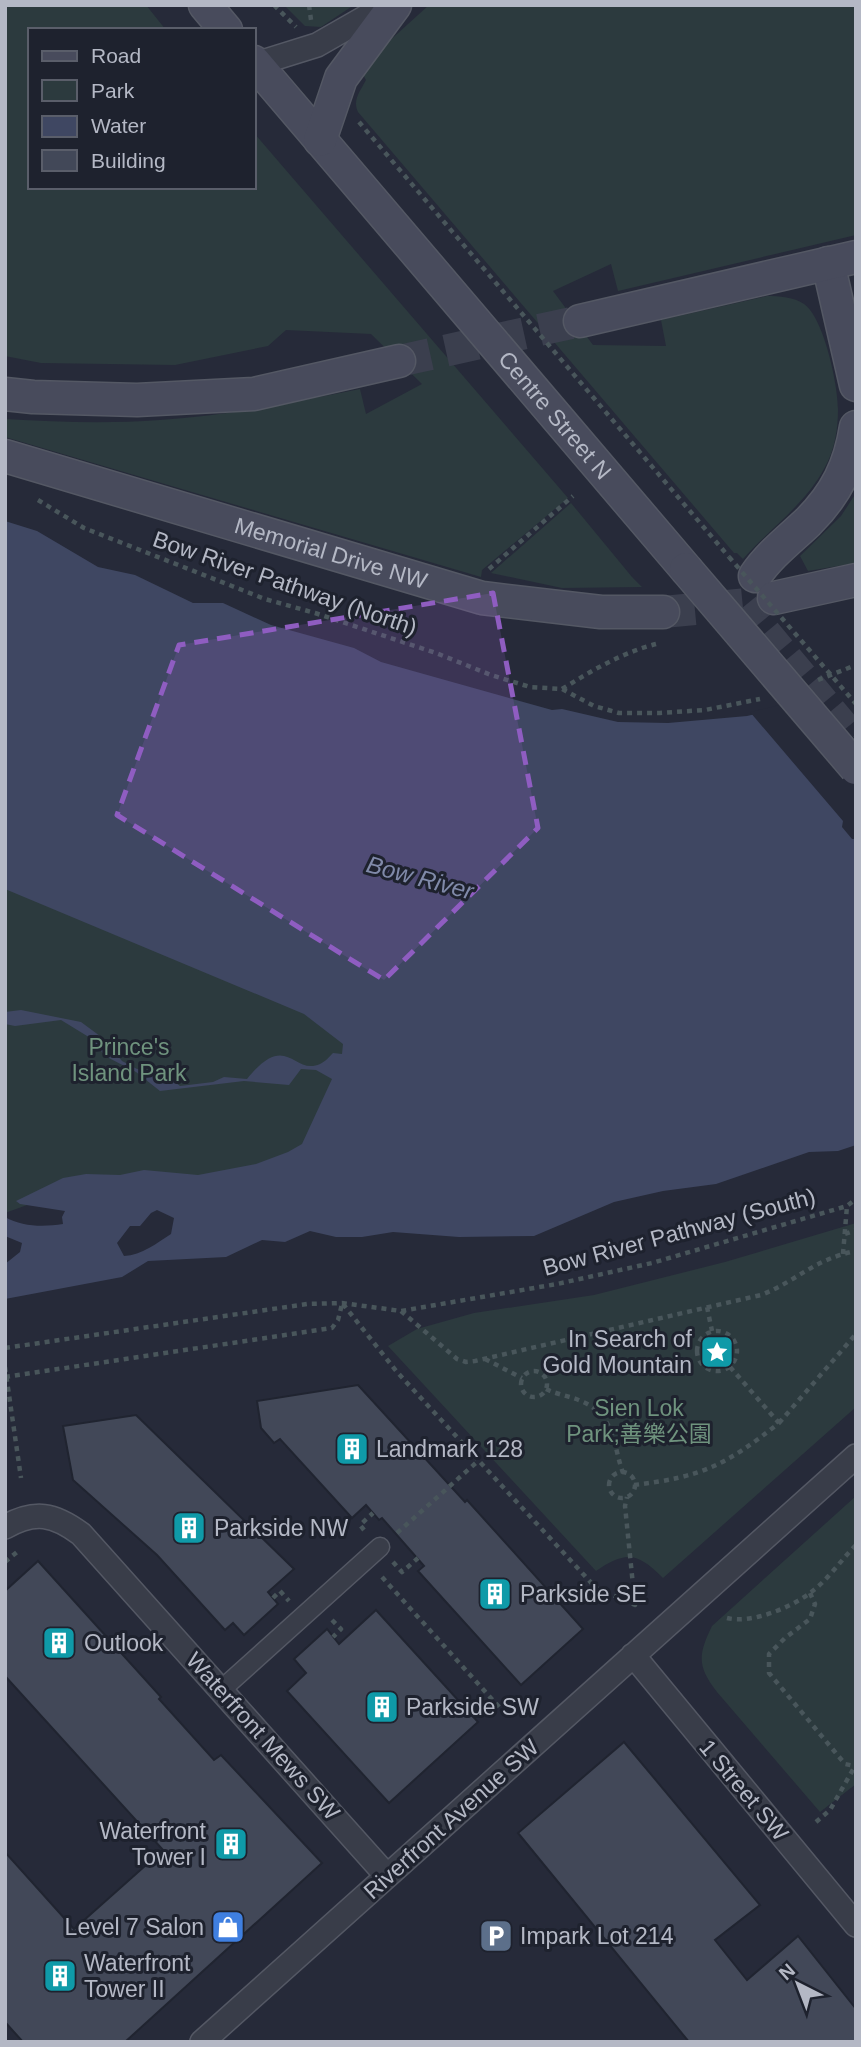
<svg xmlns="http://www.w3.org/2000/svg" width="861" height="2047" font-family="Arial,'Noto Sans SC',sans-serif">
  <rect width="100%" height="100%" fill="#262a39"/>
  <path fill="#2c3a3e" d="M5,5H146L166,30H30V187H254V133L568,498L482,570L481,577L5,437V419C57,422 108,424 160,420C227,416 294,402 360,389L366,414L422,384L371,334L286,330L268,346L175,365L41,363L5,356Z
    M284,5H354L321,27L305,26Z
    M429,5H856V235L618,291L611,264L553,291L593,345L666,346L661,320L767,296C779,296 794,297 804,304C824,318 838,385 838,409C838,429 835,449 825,467C806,504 770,528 743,559L737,553H734L358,112C352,100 361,90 366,80L360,69L372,53L378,55L386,44Z
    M856,493V563L808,571L800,556L841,516Z
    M571,503L632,577L642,587L562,588L491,573Z
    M5,879L313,1003L356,1041L308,1149L262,1172L88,1183L5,1213Z
    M856,1223V1407L663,1578C637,1552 626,1551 596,1571L388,1346L417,1329L474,1313L594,1295L725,1262Z
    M856,1496V1784L820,1812L717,1692C697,1666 698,1655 712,1626Z"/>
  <path fill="#3f4762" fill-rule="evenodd" d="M5,521L37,531L98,567L135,575L193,603H223L271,625L354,648L381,662L552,710L562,709L618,722L668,723L747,716L856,691V1145L838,1151L809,1152L716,1184L663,1191L614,1202L534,1236L459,1237L393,1232L362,1237H336L310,1231L285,1242L262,1240L226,1257L148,1261L122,1277L5,1299V1264L20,1252L22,1243L5,1236V1217C22,1227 44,1227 63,1224L62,1217L65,1211L20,1204L16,1201L63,1178L86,1174L120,1175L144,1170L198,1175L256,1164L288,1152L302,1144L332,1079L316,1070L301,1069L289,1085L244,1081L160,1091L136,1072L105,1056L92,1039L61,1020L15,1026L5,1024V1012L21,1010L81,1022L104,1039L122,1061L137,1069L162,1072L180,1086L213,1082L224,1077L247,1079C287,1029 293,1076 320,1064C325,1062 330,1056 333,1053L342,1054L343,1044L304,1014L5,889ZM157,1210L174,1218L171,1234C157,1243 142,1255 124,1256L117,1243L130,1226H140L151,1213Z"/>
  <path fill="#262a39" d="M852,688L856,693V839H852L842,827L843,821L750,712Z"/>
  <path fill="#424858" stroke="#202430" stroke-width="2" d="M358,1385L465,1502L467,1500L583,1629L521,1685L418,1571L424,1566L382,1518L379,1520L366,1505L352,1518L280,1439L274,1443L261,1428L257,1401Z
    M136,1415L294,1569L268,1592L278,1604L244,1635L233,1623L225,1630L157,1555L73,1480L63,1426Z
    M38,1561L161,1697L159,1699L214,1760L221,1755L322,1863L125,2042H23L5,2022V1852L74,1929L163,1850L5,1676V1591Z
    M376,1610L478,1722L389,1803L287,1691L306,1673L294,1659L327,1629L339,1644Z
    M624,1742L760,1905L715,1940L747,1980L798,1936L856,2009V2042H689L518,1833Z"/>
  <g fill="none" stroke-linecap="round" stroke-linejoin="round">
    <path stroke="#3b3f4e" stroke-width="23" stroke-dasharray="23 11" stroke-linecap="butt" d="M747,604L856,735"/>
    <path stroke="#3b3f4e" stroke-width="32" stroke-dasharray="32 16" stroke-linecap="butt" d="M399,361L580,321
      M663,612L747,604L774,598"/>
    <defs>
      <path id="pedestrian" d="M221,1690L380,1547"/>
      <path id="minor" d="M256,64L317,45L387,5
        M5,1527C35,1510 54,1514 81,1534L387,1876
        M633,1655L856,1925
        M202,2042L856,1456"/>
      <g id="secondary">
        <path d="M205,5L226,30"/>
        <path id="s1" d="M254,62L686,569"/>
        <path d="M320,140L341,78L395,5"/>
        <path d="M828,263L856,385"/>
        <path d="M580,321L856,257"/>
        <path d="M5,394L33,397L137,400L254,394L399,361"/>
        <path id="s2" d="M5,456L482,598L601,612H663"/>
        <path d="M755,576C769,555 790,539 808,522C836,494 850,466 856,427"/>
        <path d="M774,598L856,580"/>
      </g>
    </defs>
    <use href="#pedestrian" stroke="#545864" stroke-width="21"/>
    <use href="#minor" stroke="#545864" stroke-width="26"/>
    <use href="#secondary" stroke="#545864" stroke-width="35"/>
    <path stroke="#49565b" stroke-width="4.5" stroke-dasharray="5 5" stroke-linecap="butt" d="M274,5L296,27
      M309,5L311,20
      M359,122L729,557
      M38,500L84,528L265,599L315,613L436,653L491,675L530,687L562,689L594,706L619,713H660L705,710L760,699
      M489,569L573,496
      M818,680L856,665
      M562,689C593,670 621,653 656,644
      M845,1234L856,1230
      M843,1254L847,1206
      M343,1304L397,1372L596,1588L635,1605L625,1506L627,1497
      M707,1307L712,1331
      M401,1311L457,1359L466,1362L475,1361L761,1295C797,1281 814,1259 856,1251
      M697 1351a20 20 0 1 1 40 0a20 20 0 1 1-40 0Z
      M5,1348L307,1304L342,1303L401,1311L557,1284L652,1263L847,1206L856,1199
      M485,1359L522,1378
      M5,1367L21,1478
      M521 1384a13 13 0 1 1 26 0a13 13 0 1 1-26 0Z
      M5,1377L332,1328L338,1320L342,1304
      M546,1389C558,1395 571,1396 583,1402C615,1416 613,1445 623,1473
      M779,1423L856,1334
      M609 1485a13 13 0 1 1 26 0a13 13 0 1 1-26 0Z
      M634,1485C702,1477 726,1465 779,1423L730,1367
      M364,1530L360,1525L373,1513
      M397,1533L478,1461
      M5,1562L17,1552
      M393,1562L402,1572L418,1558
      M382,1577L508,1717
      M810,1593L815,1604L810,1619L785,1638L769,1654V1673L845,1764L855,1766
      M273,1598L280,1591L289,1601
      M727,1618C751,1624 790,1608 810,1593C827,1581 841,1560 856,1545
      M332,1620L341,1629L333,1637
      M816,1822L830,1810L855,1766"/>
    <use href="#pedestrian" stroke="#393d49" stroke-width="18"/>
    <use href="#minor" stroke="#393d49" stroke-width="23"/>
    <use href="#secondary" stroke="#484b5c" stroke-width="32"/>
    <defs>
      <path id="secondary-bridge" d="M686,569L856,768"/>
    </defs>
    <use href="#secondary-bridge" stroke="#545864" stroke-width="35" stroke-linecap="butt"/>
    <path stroke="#49565b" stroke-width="4.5" stroke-dasharray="5 5" stroke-linecap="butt" d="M729,557L856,704"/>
    <use href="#secondary-bridge" stroke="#484b5c" stroke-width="32"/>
  </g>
  <path fill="#8f5dc1" fill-opacity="0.2" stroke="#8f5dc1" stroke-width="5" stroke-dasharray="14 9" stroke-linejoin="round" d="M493,593L538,828L384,980L117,815L179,645Z"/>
  <defs>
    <symbol id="sight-square" viewBox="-11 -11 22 22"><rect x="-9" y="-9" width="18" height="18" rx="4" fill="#0f9aa8" stroke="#1e222e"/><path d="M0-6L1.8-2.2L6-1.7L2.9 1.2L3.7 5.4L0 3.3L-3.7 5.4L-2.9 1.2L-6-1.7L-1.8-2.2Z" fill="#fff"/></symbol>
    <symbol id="building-square" viewBox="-11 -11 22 22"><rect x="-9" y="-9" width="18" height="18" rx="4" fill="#0f9aa8" stroke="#1e222e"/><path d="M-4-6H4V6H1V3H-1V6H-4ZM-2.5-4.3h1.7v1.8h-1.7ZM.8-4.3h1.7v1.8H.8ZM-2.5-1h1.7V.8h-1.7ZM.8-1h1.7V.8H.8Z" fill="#fff"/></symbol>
    <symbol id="shop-square" viewBox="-11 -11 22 22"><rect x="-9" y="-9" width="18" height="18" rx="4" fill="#3f7fe0" stroke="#1e222e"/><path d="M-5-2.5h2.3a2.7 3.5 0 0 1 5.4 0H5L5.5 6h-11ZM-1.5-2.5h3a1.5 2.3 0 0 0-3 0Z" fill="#fff"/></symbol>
    <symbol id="parking-square" viewBox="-11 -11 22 22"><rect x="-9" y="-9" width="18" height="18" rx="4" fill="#5c6f8a" stroke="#1e222e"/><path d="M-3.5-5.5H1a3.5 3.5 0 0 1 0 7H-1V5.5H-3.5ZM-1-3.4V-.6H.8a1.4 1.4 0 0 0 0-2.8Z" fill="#fff"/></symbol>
  </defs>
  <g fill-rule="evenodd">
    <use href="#sight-square" x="698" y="1333" width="38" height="38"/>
    <use href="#building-square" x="333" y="1430" width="38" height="38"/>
    <use href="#building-square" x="170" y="1509" width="38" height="38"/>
    <use href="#building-square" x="476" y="1575" width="38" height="38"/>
    <use href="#building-square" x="40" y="1624" width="38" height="38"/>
    <use href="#building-square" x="363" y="1688" width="38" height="38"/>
    <use href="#building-square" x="212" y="1825" width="38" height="38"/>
    <use href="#shop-square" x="209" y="1908" width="38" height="38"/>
    <use href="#parking-square" x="477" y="1917" width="38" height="38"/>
    <use href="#building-square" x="41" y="1957" width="38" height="38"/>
  </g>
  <g text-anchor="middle" stroke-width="6" stroke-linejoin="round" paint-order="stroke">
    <g font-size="23" fill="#b4b8c5" stroke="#1e222e">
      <text dy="8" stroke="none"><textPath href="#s1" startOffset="464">Centre Street N</textPath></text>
      <text dy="8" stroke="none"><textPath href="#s2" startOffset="340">Memorial Drive NW</textPath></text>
      <text transform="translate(285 583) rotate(19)" y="8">Bow River Pathway (North)</text>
      <text transform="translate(679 1232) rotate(-15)" y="8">Bow River Pathway (South)</text>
      <text transform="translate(263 1736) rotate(48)" y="8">Waterfront Mews SW</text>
      <text transform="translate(744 1790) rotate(50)" y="8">1 Street SW</text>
      <text transform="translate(451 1819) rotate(-42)" y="8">Riverfront Avenue SW</text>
    </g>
    <g font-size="23" fill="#6f937e" stroke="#1e222e">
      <text x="129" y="1055">Prince's<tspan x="129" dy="26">Island Park</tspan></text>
      <text x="639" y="1416">Sien Lok<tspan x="639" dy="26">Park;善樂公園</tspan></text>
    </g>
    <g font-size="23" fill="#b4b8c5" stroke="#1e222e" text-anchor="start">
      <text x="692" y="1347" text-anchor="end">In Search of<tspan x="692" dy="26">Gold Mountain</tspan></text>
      <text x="376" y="1457">Landmark 128</text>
      <text x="214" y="1536">Parkside NW</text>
      <text x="520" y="1602">Parkside SE</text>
      <text x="84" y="1651">Outlook</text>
      <text x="406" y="1715">Parkside SW</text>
      <text x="206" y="1839" text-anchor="end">Waterfront<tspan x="206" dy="26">Tower I</tspan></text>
      <text x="204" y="1935" text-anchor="end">Level 7 Salon</text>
      <text x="520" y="1944">Impark Lot 214</text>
      <text x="84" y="1971">Waterfront<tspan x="84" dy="26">Tower II</tspan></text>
    </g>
    <g font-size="24" font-style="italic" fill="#808aa9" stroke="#1e222e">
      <text transform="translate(420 878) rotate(15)" y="8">Bow River</text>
    </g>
  </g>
  <rect width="861" height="2047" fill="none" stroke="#b4b8c5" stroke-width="14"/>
  <rect x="28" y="28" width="228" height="161" fill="#1e222e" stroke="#5a5e6a" stroke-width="2"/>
  <rect x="42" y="51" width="35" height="10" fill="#484b5c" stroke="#5a5e6a" stroke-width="2"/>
  <text x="91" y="63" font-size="21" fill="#b4b8c5">Road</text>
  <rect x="42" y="80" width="35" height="21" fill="#2c3a3e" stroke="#5a5e6a" stroke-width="2"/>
  <text x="91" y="98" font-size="21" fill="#b4b8c5">Park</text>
  <rect x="42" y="116" width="35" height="21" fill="#3f4762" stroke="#5a5e6a" stroke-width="2"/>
  <text x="91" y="133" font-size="21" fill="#b4b8c5">Water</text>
  <rect x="42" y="150" width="35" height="21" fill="#424858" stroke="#5a5e6a" stroke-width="2"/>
  <text x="91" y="168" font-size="21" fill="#b4b8c5">Building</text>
  <g transform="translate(798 1984) rotate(318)" stroke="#1e222e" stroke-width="5" paint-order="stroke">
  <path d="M0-5L12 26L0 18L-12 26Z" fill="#b4b8c5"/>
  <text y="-10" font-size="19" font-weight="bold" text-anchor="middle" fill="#b4b8c5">N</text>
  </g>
</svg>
